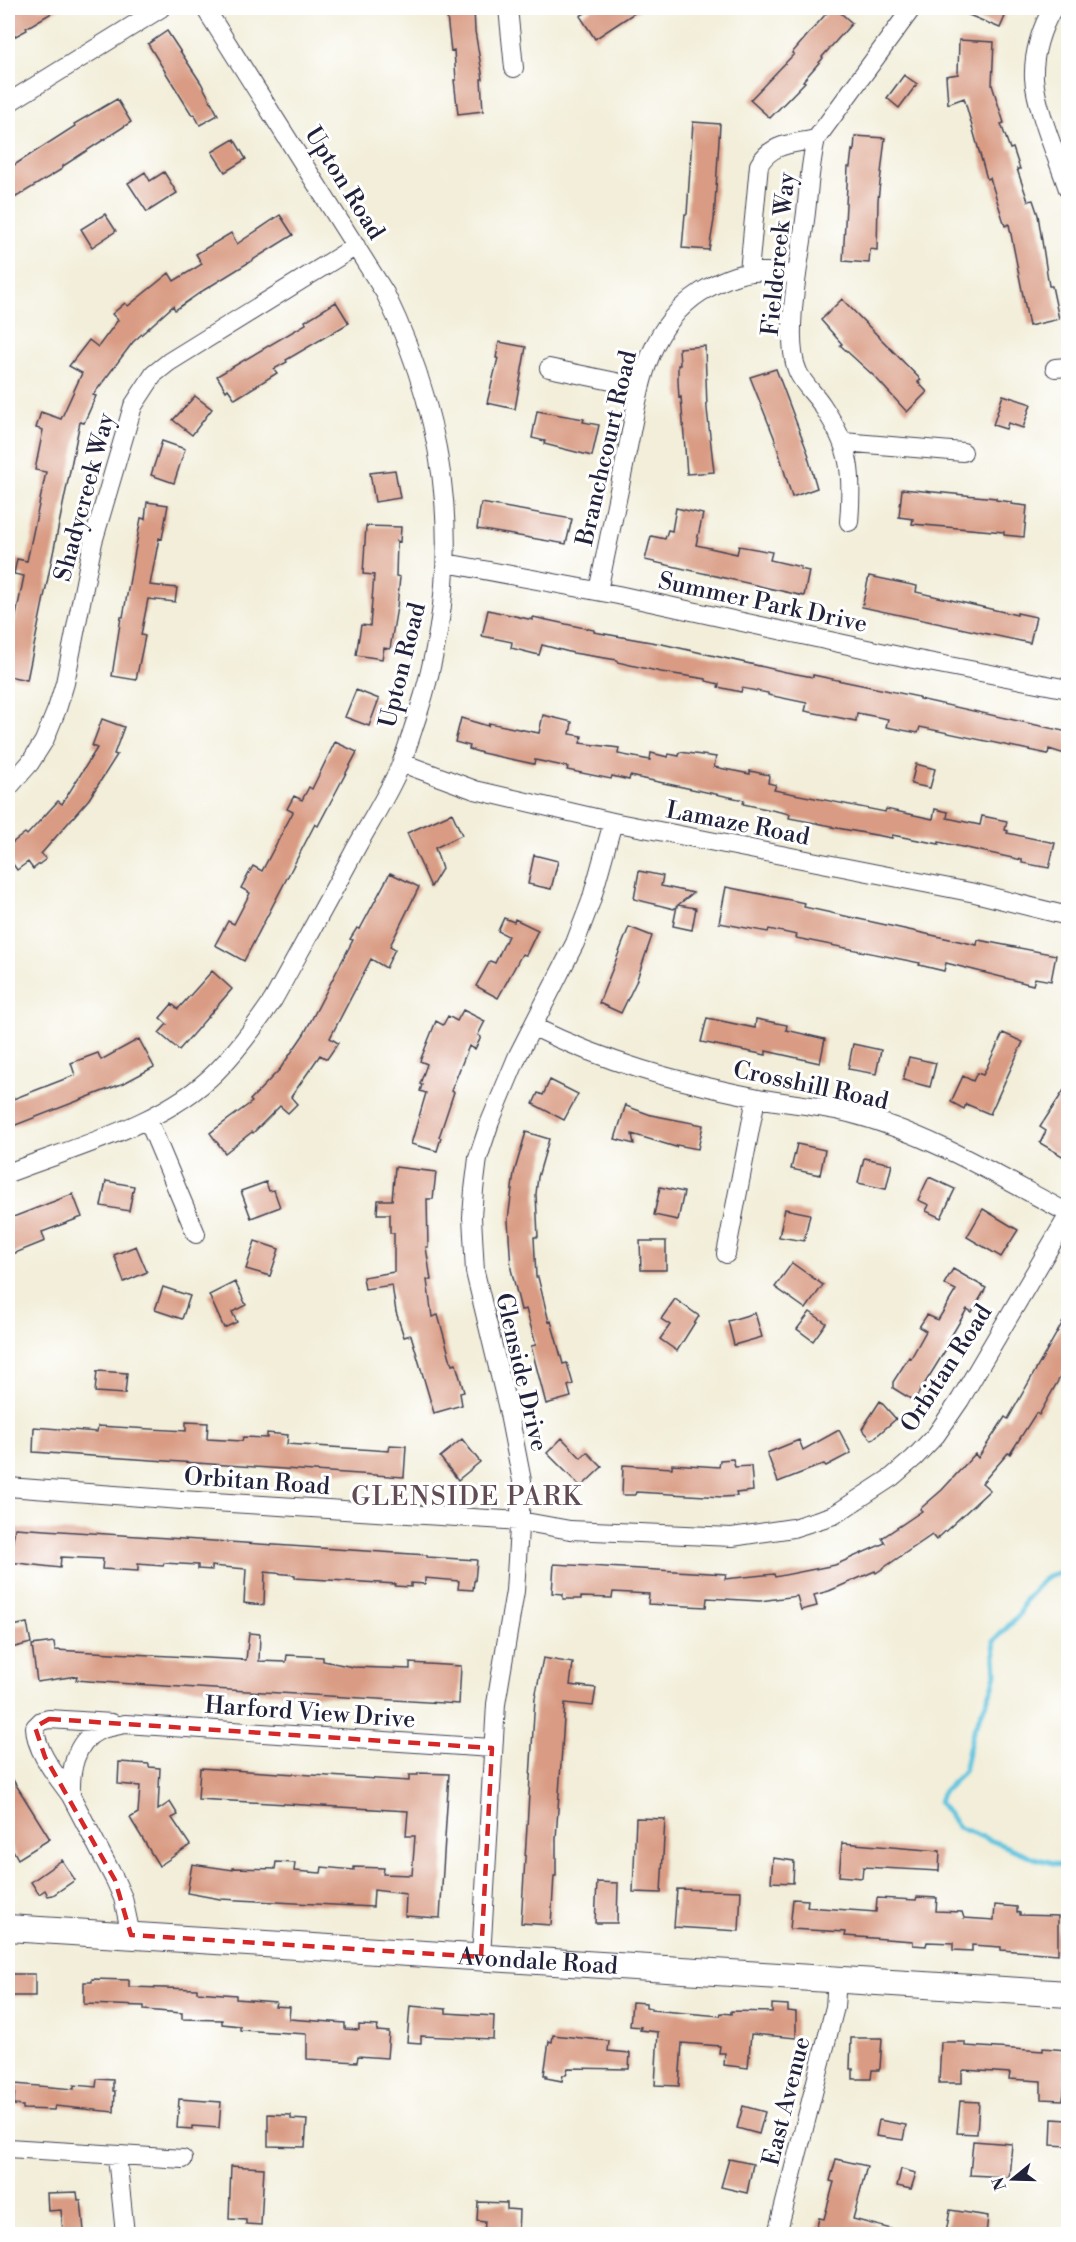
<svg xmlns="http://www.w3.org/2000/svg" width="1076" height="2242" font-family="'Libre Bodoni',serif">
  <rect width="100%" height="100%" fill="#fff"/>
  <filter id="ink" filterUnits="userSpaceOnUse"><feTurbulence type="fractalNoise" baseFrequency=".0167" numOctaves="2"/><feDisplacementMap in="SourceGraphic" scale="12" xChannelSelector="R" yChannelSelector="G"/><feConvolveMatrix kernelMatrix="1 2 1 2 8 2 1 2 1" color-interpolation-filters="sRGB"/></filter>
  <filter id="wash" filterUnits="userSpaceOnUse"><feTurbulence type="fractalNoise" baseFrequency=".008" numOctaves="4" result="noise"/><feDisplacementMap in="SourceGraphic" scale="24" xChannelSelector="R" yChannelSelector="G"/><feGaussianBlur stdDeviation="1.35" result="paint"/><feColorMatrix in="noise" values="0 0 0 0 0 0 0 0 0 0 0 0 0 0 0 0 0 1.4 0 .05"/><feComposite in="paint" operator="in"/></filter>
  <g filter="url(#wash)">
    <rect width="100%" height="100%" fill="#f2eed9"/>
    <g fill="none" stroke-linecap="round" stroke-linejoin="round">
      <path stroke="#61c4df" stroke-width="5" d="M1068,1572L1051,1575L1045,1578L1025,1600L1019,1615L994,1641L996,1674L992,1689L973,1731L964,1771L942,1793L939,1802L958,1827L1034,1858L1068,1867"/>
    </g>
    <g id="blocks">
      <path fill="#d99b83" d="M13,8H60L26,28L27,30L8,40V11Z
        M446,8H474L475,31L483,79H481L483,111L458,114L454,80H456L454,50L451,51Z
        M593,8H642L595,39L580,16Z
        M831,8H835L852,23L822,57L823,58L803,81L805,82L770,118L750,100L794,54L792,53Z
        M952,8H1004L1002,12L1006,14L1000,28Z
        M167,31L201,83L218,115L200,125L194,114L192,115L148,44Z
        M959,40L994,42L992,85L1004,123L1001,124L1010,149L1013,148L1020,169H1017L1028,201L1033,200L1038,215L1049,286H1052L1059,319L1029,326L1009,224L1005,226L990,178L987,179L964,98L948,104L946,76L958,74Z
        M904,75L917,84L899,108L887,98Z
        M117,99L131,122L63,166L62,169L8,202V169L75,126L74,124Z
        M693,122L720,124L714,220L709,250L682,248L685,214H687Z
        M855,136L885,138L878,200L877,250L870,249L869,263L843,261L848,167H850L852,150L854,151Z
        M234,139L246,159L225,172L212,152Z
        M145,172L150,181L164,172L177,193L147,212L128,183Z
        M105,214L116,231L92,247L81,229Z
        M280,215L293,235L204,290L175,310L173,306L133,342L93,395L96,396L84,423L80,422L27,680L8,676V655L24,576L14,574L17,559L27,561L46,472L35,470L43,430L36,428L41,412L61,419L82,373L69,366L89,340L98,347L118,320L112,314L125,303L128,306L169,273L174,281L202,264L196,254L231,233L237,244Z
        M842,299L921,380L918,382L927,392L907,412L875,377L840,345L842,344L821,320Z
        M336,302L349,323L286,360L287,362L274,369L277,373L235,399L228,389L226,391L217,376L306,324L305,321Z
        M499,342L526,347L515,409L487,403L498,358H496Z
        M705,346L707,409L714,472L687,474L681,397L679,398L678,381V365H680L679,348Z
        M776,369L809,456L808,457L817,488L792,497L774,437L750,377Z
        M1003,395L1031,404L1023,428L1008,423L1006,429L993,425Z
        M195,396L212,409L192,435L173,420Z
        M537,411L584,419L583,422L599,425L592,456L544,444L545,441L532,438Z
        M162,441L185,449L174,483L151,475Z
        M395,470L400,498L375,502L370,473Z
        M902,489L996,498V500L1011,502V504L1027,506L1024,537L1004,535V532L912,524L913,519L899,517Z
        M147,502L168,505L162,539L159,538L150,585L177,588L175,602L148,599L141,635L145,636L136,680L112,676L121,617H123L141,518L145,519Z
        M481,503L572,519L566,544L477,529Z
        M676,508L703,514L696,545L737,554L739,546L772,552L770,560L801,567L800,569L809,571L804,596L645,560L651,536L665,539L668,530L672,531Z
        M366,526L401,527L400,542L397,541L396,576L400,577L397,607L390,649L384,648L382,659L356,655L361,625L370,626L374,575L363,574Z
        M869,576L917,586L916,592L1017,615V613L1036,617L1030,643L862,607Z
        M488,610L533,620V617L594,630V632L662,644L786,672L813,677V675L919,697V699L1068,732V755L1049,749L1048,754L920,727L918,733L886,727L888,719L857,713L856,721L805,711L807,703L768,695V693L742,688L741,692L718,687L719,684L706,681V679L661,672L617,662V660L573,653L542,645L539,655L511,648L512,642L482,636Z
        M356,690L379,699L369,726L345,717Z
        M543,715L572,722L570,734L582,736L580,743L619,748L618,754L650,760L651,753L668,757L669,754L679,756L680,752L716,757L714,767L750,774V771L769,775L768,783L776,785L774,790L885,812L886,809L933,819L935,809L948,812L947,818L980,825L982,816L1007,821L1005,830L1008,831L1007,833L1055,843L1049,868L1022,863V860L939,842V844L892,835V838L832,827V826L789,818L790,814L743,804L744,800L630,776L629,780L612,776L611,779L567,770L568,767L535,760L534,764L482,753L469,749L470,746L455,742L461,718L488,726L489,723L539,733Z
        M102,719L124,727L114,754L117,755L89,799L41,854L46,859L33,869L28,862L17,870L8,857V846L25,833L27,835L58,801L62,804L97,748L92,746Z
        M335,742L357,752L318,826L315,824L244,961L215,945L228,921L234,924L250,893L241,888L253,866L262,871L293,812L287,809L294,796L302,800L309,787L312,789Z
        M916,764L935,769L930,788L911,784Z
        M452,813L462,835L435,848L442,869L431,887L407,833Z
        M534,855L558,861L551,889L528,884Z
        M639,871L663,876L661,886L693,893L678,905L696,908L692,930L673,926L677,906L674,909L634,899Z
        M390,873L419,887L390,946L395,949L386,968L371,959L330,1038L338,1043L327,1059L320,1055L291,1097L297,1104L288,1113L280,1106L253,1133L252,1132L225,1153L210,1133L252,1102L250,1100L280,1069L304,1034L353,940L350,939L357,928L360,929Z
        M726,887L805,903L804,907L977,945L978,940L1056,955L1051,981L1035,978L1033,985L946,963L944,971L919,965L920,963L796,938L797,935L769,929L768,932L719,923Z
        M504,918L514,922L515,919L538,930L526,955L522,954L498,998L476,986L490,961L495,963L508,936L498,931Z
        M629,927L652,936L636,982L621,1013L599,1003Z
        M212,971L232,989L179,1050L159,1033L167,1024L160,1018L172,1004L178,1009Z
        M463,1010L485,1021L478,1035L481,1037L475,1049L469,1046L451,1091L454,1092L439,1137L441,1138L437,1151L411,1144L426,1093L420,1091L422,1085L420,1084L427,1064L420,1061L436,1021L443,1025L448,1016L457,1021Z
        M707,1018L755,1028L756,1019L787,1025L786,1030L825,1039L820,1063L766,1051V1055L701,1042Z
        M1003,1033L1023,1042L990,1114L966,1104L964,1109L951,1102L963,1076L973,1081L977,1073L983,1075Z
        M139,1039L154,1067L124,1083L8,1128V1101L75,1075L71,1063L98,1053L101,1060Z
        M853,1044L881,1050L876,1074L848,1069Z
        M909,1057L936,1063L930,1087L903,1080Z
        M550,1080L578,1094L564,1120L533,1104L538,1093L543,1095Z
        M1068,1084V1149L1064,1157L1040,1143L1046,1131L1040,1127Z
        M626,1104V1106L651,1115L703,1125L698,1149L677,1145L676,1147L632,1134L634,1144L615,1139Z
        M526,1132L549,1139L538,1177L536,1194L538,1237H534L536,1277H538L549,1322L551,1321L563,1364L567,1363L573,1384L568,1386L571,1397L546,1404L531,1346L536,1345L526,1309L521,1310L511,1269L508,1220L514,1173Z
        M797,1144L825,1150L820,1175L791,1169Z
        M864,1158L892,1164L886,1189L858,1183Z
        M395,1167L436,1172L433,1199H427L428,1247H426L431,1280H427L432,1317L438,1315L452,1365L456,1364L464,1392L460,1393L462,1405L434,1413L411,1335L404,1337L396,1312L392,1285L365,1289L363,1277L394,1272V1233H390V1214H377L378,1200H392Z
        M929,1177L955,1189L941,1218L926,1211L929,1205L918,1200Z
        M106,1181L134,1186L129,1211L101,1206Z
        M266,1182L269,1191L274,1190L280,1207L251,1218L241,1191Z
        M660,1187L684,1192L678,1220L654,1215Z
        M73,1194L82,1217L42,1232L45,1241L8,1256V1219Z
        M785,1209L810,1214L804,1241L779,1237Z
        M983,1209L1018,1230L1001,1257L967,1237Z
        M255,1241L279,1249L270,1276L246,1269Z
        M640,1241H666V1270H641Z
        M136,1246L147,1272L124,1282L114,1255Z
        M792,1263L823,1285L806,1309L775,1287Z
        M953,1269L986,1288L972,1312L967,1309L946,1345L948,1346L914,1401L893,1388V1382L909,1357L911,1358L926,1331L919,1327L927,1315L938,1320L956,1290L944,1284Z
        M235,1282L246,1305L232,1312L237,1322L224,1328L209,1295Z
        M163,1287L190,1296L182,1319L155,1310Z
        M675,1299L699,1316L677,1351L660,1339L670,1325L661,1319Z
        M810,1312L826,1323L813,1341L797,1329Z
        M755,1313L762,1337L734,1345L728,1321Z
        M1068,1313V1363L1039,1415L1036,1413L1010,1454L1008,1453L982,1483L990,1490L936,1540L932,1535L876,1573L875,1571L829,1591L814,1595L817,1606L801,1610L797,1596L760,1601L707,1598L706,1607L648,1604L649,1594L613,1592L612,1598L581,1597V1599H563V1594L552,1593L554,1564L726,1574L725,1579L774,1574L775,1577L835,1565L885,1543L882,1538L922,1511L920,1509L942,1490L975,1454L978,1458L1005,1417L1008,1419Z
        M97,1371L127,1373L125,1394L95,1392Z
        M880,1401L896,1419L872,1440L862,1429Z
        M186,1422L208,1423L207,1439L242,1441L243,1437L267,1438V1433L288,1435L287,1444L389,1451L390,1445L406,1446L404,1477L33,1452L34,1427L97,1432L98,1426L186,1431Z
        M839,1430L851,1453L826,1466L824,1464L778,1482L767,1453L799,1440L803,1450Z
        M562,1438L581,1458L587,1452L602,1467L581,1487L547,1453Z
        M462,1439L480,1462L458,1480L440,1457Z
        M733,1459L735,1467L751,1466L753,1491L736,1493L737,1496L723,1497L636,1492L635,1495H622L623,1465L672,1468V1464L719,1467L720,1460Z
        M15,1528L427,1555V1557L477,1560L475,1581H474L473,1590L458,1589L459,1581L425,1578V1584L411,1583V1587L395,1586L396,1584L295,1578V1575L265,1572L264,1605L244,1603L246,1569L212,1566V1570L198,1569V1565L164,1563L163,1566L138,1564V1571L102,1569L103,1559L61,1557L60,1568L9,1562Z
        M27,1623L31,1643L11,1648L8,1627Z
        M249,1633L260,1634L259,1661L286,1662L287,1655L323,1657V1661L353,1667L410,1669V1663L461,1666L459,1704L116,1683L76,1680L77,1676L37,1682L32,1645L54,1642L55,1650L246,1660Z
        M543,1658L573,1663L570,1685L596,1688L593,1706L565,1703L556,1839V1876H554L551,1925L521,1923L535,1698Z
        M119,1762L149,1764V1767L160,1768L158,1810L170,1802L178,1815L172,1818L190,1845L159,1866L130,1818L138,1813L140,1786L118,1784Z
        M200,1768L409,1781V1775H418V1773L449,1774L440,1918L405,1916L406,1894L374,1890L373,1907L220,1899L187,1893L192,1864L233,1870V1868L275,1869L276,1862L295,1863L294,1871L321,1873L322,1867L354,1870V1867L384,1868L383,1874L412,1875L415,1836H406L408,1811L198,1799Z
        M8,1772L50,1839L18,1859L8,1841Z
        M636,1818L665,1819L661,1893L633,1892Z
        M842,1843L940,1851L939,1871L863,1867L862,1878L839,1876Z
        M773,1858L794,1861L793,1883L771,1882Z
        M62,1860L75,1880L53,1895L48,1896L45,1890L39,1894L31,1882Z
        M597,1882L618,1883L617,1923H595Z
        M677,1889L741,1891L739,1931L674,1927Z
        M917,1897L937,1898L936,1911L962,1912L964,1918L994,1920L995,1905L1017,1907V1912L1020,1913V1915L1058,1916V1954L1001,1950V1947L972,1945V1951L953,1950V1943L927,1942L926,1946L913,1945V1941L845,1936L846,1932L790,1929L793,1899L808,1900L807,1907L876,1912L877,1898L916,1900Z
        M8,1974H35V1996H8Z
        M92,1979L129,1980V1987L197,1989V1992L236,1995V1999L276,2002L275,2006L290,2007L289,2019L345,2023V2029L359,2030V2025L378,2026L377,2031L389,2032L387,2058L358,2056L357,2062L307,2059V2034L240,2030V2026L222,2024V2020L182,2019V2013L144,2010V2006L84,2004V1982H92Z
        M632,2002L646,2003V2007L651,2008V2010L720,2016L721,2013L731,2014V2011L772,2012V2004L788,2005V2011L796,2012V2038L751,2034L748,2068L724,2065L725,2053H719L720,2046L682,2043L679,2086L655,2085L658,2032L640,2030L641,2027L630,2026Z
        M410,2006L446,2009V2013L494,2016L493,2039L421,2036V2043L407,2042Z
        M553,2035L609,2041L608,2051L630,2053L629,2069L568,2068L566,2075H563L562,2081L546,2078L547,2075H544L549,2041L552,2042Z
        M851,2038H882L880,2068L879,2070H872L871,2079H853V2069H850Z
        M941,2042H965V2046L1043,2051V2048L1066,2050L1065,2067H1067L1063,2100L1041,2099V2081L1009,2079L1010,2073L964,2070L962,2072V2083H939Z
        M97,2079L113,2080V2091H115L114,2112L55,2106L54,2110L23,2109V2106L14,2105L15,2084L74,2089V2085L96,2087Z
        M179,2099L221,2102L219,2128L193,2126V2129L177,2128Z
        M960,2101L979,2102L977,2134L957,2133Z
        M743,2106L765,2112L759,2134L737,2128Z
        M268,2114L291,2115V2119L307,2120L305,2147L268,2146Z
        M1052,2119L1068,2120V2146L1051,2145Z
        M879,2120L906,2125L903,2140L876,2136Z
        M973,2141L1012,2144L1009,2177L970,2175Z
        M729,2159L753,2164L747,2193L721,2187Z
        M836,2159L867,2166L853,2219L895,2230L894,2235H815L819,2218L824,2219L834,2182L830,2181Z
        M231,2166L264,2168L261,2225L246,2224V2220L229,2219Z
        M901,2169L916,2173L911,2189L897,2186Z
        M77,2192L78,2200H81L84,2231L63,2233L61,2210L48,2211L47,2193Z
        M478,2202L507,2203V2209L519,2210L518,2235L484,2234L485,2222L477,2221Z
        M950,2210L988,2216L986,2235L946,2233Z"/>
    </g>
  </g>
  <g filter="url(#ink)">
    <use href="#blocks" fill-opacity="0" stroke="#414153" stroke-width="1.5"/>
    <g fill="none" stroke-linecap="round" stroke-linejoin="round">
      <defs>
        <path id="street" d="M508,8L514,68
          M1053,8C1041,28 1033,54 1034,78C1036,109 1058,159 1068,189
          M8,103L161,8
          M749,272L759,165C771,143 793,144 816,139
          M549,368L640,387
          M1055,368L1068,367
          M843,442L963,452
          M849,522C853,472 851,448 822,405C815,394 803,384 798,372C782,337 802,251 806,212C809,187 810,164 816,139L912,8
          M446,563L618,595L913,659L1068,689
          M598,591C608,543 618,495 628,447C640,388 646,328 701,292C716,283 735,274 752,272C767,271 782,273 797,275
          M402,763L475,790L613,822L975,893L1068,916
          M8,788L30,763L44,741L57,709L65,683L93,542L133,406L154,374L169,362L356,246
          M534,1027C607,1063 675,1081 754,1097C786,1104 818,1105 849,1113C928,1133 998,1176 1068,1213
          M148,1120L196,1234
          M8,1173C75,1147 165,1124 216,1072C238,1050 256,1025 273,1000C301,949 329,899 356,848C371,821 389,793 401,764C407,749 412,732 417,717C465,570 452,431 385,293L205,8
          M726,1254L756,1098
          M8,1487L181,1500L520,1521L570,1530L732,1537L793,1528L834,1515L892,1477L914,1458L936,1435L960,1400L1068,1216
          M71,1796C57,1776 36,1753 35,1727L41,1721L49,1719L112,1723
          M131,1935L123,1898L115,1880L71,1796C70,1773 74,1742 98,1731C106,1727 117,1726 125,1724L492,1748
          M481,1957L496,1704L515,1591L522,1481L508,1409L475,1272L472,1217L474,1190L478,1158L490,1122L518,1055L575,943L591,901L613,822
          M8,2148L183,2159
          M117,2156L125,2234
          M777,2234L835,2007L837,1978"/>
        <g id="secondary">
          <path id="s1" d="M8,1928L1068,1994"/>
        </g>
      </defs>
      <use href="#street" stroke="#414153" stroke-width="20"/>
      <use href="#secondary" stroke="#414153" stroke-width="28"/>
      <use href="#street" stroke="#fff" stroke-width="18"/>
      <use href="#secondary" stroke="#fff" stroke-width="26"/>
    </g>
  </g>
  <path fill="none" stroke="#d62828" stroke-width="4.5" stroke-dasharray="12 8" stroke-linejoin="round" d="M49,1719L492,1748L481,1957L131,1935L115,1880L45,1757L35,1727Z"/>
  <g text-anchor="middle" stroke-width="6" stroke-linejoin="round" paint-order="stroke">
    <g font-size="24" fill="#22223b" stroke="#fff">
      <text transform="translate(345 183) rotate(58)" y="8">Upton Road</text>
      <text transform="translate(778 254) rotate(-84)" y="8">Fieldcreek Way</text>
      <text transform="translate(606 448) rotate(-77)" y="8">Branchcourt Road</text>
      <text transform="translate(84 497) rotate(-75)" y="8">Shadycreek Way</text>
      <text transform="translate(763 602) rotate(12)" y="8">Summer Park Drive</text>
      <text transform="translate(402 665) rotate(-76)" y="8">Upton Road</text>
      <text transform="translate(738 823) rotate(11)" y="8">Lamaze Road</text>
      <text transform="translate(811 1085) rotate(12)" y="8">Crosshill Road</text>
      <text transform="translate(946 1368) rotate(-57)" y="8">Orbitan Road</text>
      <text transform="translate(522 1372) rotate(77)" y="8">Glenside Drive</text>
      <text transform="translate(257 1481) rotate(4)" y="8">Orbitan Road</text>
      <text transform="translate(310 1712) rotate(4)" y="8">Harford View Drive</text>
      <text dy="8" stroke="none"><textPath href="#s1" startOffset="531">Avondale Road</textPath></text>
      <text transform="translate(786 2101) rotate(-76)" y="8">East Avenue</text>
    </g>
    <g font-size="26" letter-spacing="1.5" fill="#624c54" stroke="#fff">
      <text x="467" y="1505">GLENSIDE PARK</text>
    </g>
  </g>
  <rect width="1076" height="2242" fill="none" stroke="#fff" stroke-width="30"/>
  <g transform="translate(1013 2179) rotate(251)" stroke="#ffffff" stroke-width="4.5" paint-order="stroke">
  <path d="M0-4.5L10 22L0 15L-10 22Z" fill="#22223b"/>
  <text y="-9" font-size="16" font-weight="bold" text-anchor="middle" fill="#22223b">N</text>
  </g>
</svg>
